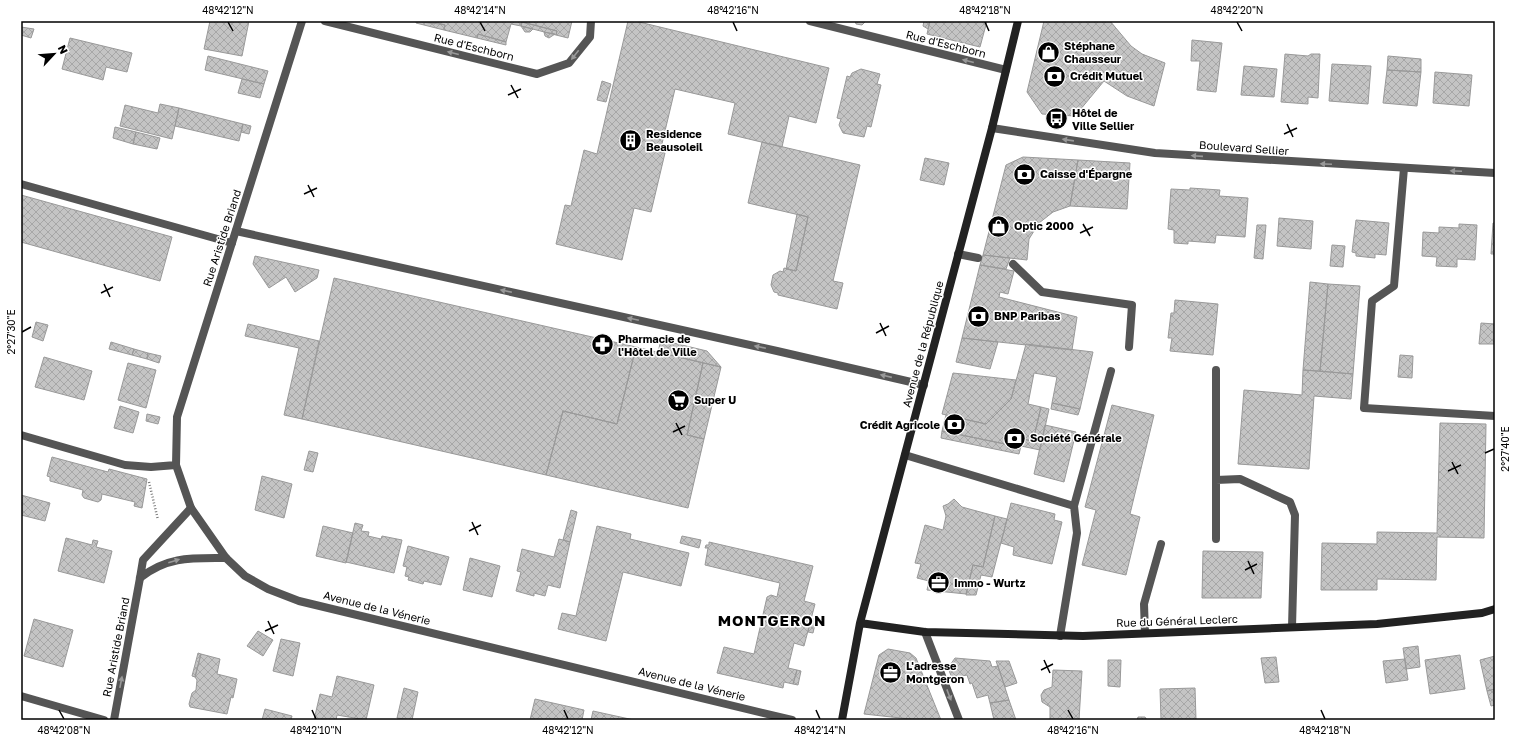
<svg xmlns="http://www.w3.org/2000/svg" width="1516" height="741" font-family="'Golos Text',sans-serif">
  <defs>
    <pattern id="building-cross-hatch" width="8" height="8" patternUnits="userSpaceOnUse"><rect width="8" height="8" fill="#c4c4c4"/><path d="M0 0l8 8M0 8l8-8" fill="none" stroke="#a7a7a7"/></pattern>
  </defs>
  <rect width="100%" height="100%" fill="#fff"/>
  <path fill="url(#building-cross-hatch)" stroke="#999" d="M210,21H249L242,56L204,49Z
    M416,21L435,24V22L445,25L444,30L416,23Z
    M420,21H572L568,38L556,35L557,31L522,22L521,26L511,24L506,42L478,34L477,38L444,30L445,25Z
    M628,21H635L829,68L816,123L789,116L782,147L728,134L735,103L675,89L660,152L665,153L651,212L634,208L622,260L556,244L565,205L571,206L584,150L597,154Z
    M855,21H866L862,25L856,24Z
    M924,21H930L928,29L923,26Z
    M930,21H987L980,47L927,34Z
    M1044,21H1110L1131,46L1142,54L1165,63L1154,106L1127,96L1104,81L1075,116L1042,114L1027,92Z
    M522,22L557,31L556,35L521,26Z
    M521,26L533,29L530,32H525Z
    M21,27L34,29L31,38L21,35Z
    M544,32L555,34L549,38L545,36Z
    M478,34L506,42V45L477,38Z
    M70,38L132,53L127,72L106,67L103,80L62,69Z
    M1192,40L1222,43L1216,92L1197,90L1200,61H1191Z
    M1285,54L1308,56L1311,54H1320L1318,98L1308,97V104L1281,102Z
    M208,56L268,71L264,84L205,70Z
    M1388,56L1421,59V72L1387,70Z
    M1332,64L1371,66L1368,104L1329,101Z
    M1244,66L1277,69L1274,97L1241,95Z
    M861,69L880,74L877,84L881,85L871,127L867,126L864,137L843,133L839,125L841,119L837,118L847,76L850,77L852,73Z
    M1387,70L1421,72L1417,106L1383,103Z
    M1435,72L1472,75L1469,106L1433,103Z
    M242,79L264,84L260,98L238,93Z
    M602,81L611,84L606,102L597,100Z
    M160,104L179,108L172,139L120,126L125,105L158,113Z
    M179,108L243,124L239,141L175,126Z
    M243,124L251,126L249,134L241,132Z
    M115,127L136,132L133,144L113,138Z
    M136,132L160,138L157,149L133,144Z
    M762,142L860,165L833,281L843,283L837,309L778,295V293L774,292L771,285L773,275L780,271L783,272L784,268L796,271L808,217L748,203Z
    M1023,157L1078,160L1070,206L1053,212L1039,223L1029,239L1027,260L983,255L1006,165Z
    M925,158L949,163L944,185L920,180Z
    M1078,160L1130,163L1127,209L1070,206Z
    M1190,188L1220,190L1219,196L1248,198L1245,237L1216,235L1215,243L1188,241V244L1174,243V230L1168,229L1171,189L1190,190Z
    M21,195L172,237L160,281L21,242Z
    M797,214L808,217L796,271L786,269Z
    M1279,218L1313,221L1311,249L1277,246Z
    M1356,220L1389,223L1386,255L1375,254V258L1356,256V253L1352,252Z
    M1493,223H1495V260L1494,254H1491Z
    M1459,224L1477,225L1475,260L1457,259V267L1436,266L1437,257L1422,256L1423,232L1439,233V227L1459,228Z
    M1257,225H1266L1263,259L1254,258Z
    M1332,245L1345,246L1343,267L1330,266Z
    M983,255L1010,258L1006,269L980,265Z
    M255,256L319,270L317,278L295,292L286,277L269,288L253,264Z
    M980,265L1014,271L1008,294L1000,292L999,297L1077,317L1072,350L962,338Z
    M334,278L636,347L617,424L563,411L546,475L302,419Z
    M1310,282L1328,284L1320,371L1303,370Z
    M1328,284L1360,286L1353,374L1320,371Z
    M1175,300L1218,304L1213,355L1170,351L1172,338H1168L1171,313H1174Z
    M36,322L48,325L43,341L32,337Z
    M1481,323L1495,324V344H1479Z
    M248,324L319,341L302,419L284,415L299,348L245,336Z
    M962,338L998,342L990,369L956,362Z
    M661,340L707,351L721,367L658,352Z
    M111,342L134,349L132,355L109,349Z
    M1026,344L1093,352L1080,409L1052,403L1057,377L1034,373L1028,404L1041,407L1033,441L1007,436L1005,444L942,431L946,415L986,424L1011,399Z
    M636,347L703,363L687,435L704,439L688,508L546,475L563,411L617,424Z
    M134,349L148,353L147,359L132,355Z
    M148,353L161,356L159,363L147,359Z
    M1400,355L1413,356L1412,378L1398,377Z
    M44,357L92,371L84,400L35,387Z
    M128,363L156,370L146,408L118,400Z
    M703,363L721,367L704,439L687,435Z
    M1303,370L1353,374L1351,399L1314,396L1309,469L1238,464L1244,390L1302,395Z
    M953,373L1016,380L1011,399L986,424L942,414Z
    M1052,403L1080,409L1078,415L1051,409Z
    M1112,405L1154,415L1130,514L1140,517L1126,575L1082,565L1096,510L1085,507Z
    M120,406L139,412L133,433L114,428Z
    M1041,407L1049,409L1040,450L1021,446L1019,454L941,438L942,431L1005,444L1007,436L1033,441Z
    M147,414L160,417L158,424L146,421Z
    M1440,423L1486,424L1484,538L1437,537L1436,580L1377,579V590H1321L1322,543L1377,544V532L1437,533Z
    M1045,425L1076,432L1064,482L1034,474Z
    M309,451L318,453L313,472L304,470Z
    M52,457L108,472L109,469L147,479L142,508L134,506L135,502L102,494L101,500L98,502L84,498L82,495L83,490L50,481V477L47,476Z
    M262,476L292,484L284,518L255,510Z
    M21,495L50,503L45,521L21,515Z
    M954,499L962,507L995,516L983,567L973,565L966,594L927,590L929,581L917,578L921,564L915,563L925,525L943,530L946,516L943,506L948,504Z
    M1011,503L1055,514L1054,520L1062,522L1052,564L1013,555L1014,547L1001,543Z
    M571,510L577,512L570,542L563,540Z
    M995,516L1007,519L992,577L981,575L976,595H966L973,565L983,567Z
    M355,523L363,525L361,531L369,532L368,536L381,539L382,536L402,540L394,573L346,562Z
    M323,526L353,533L346,563L316,556Z
    M597,526L631,534L630,539L689,553L681,586L623,572L606,641L558,629L562,613L576,616Z
    M682,536L701,540L699,548L680,543Z
    M66,538L92,545L93,540L98,541L96,547L112,551L104,583L58,571Z
    M559,539L570,542L560,588L548,585L545,596L534,593V596L516,591L521,572L517,571L522,549L554,557Z
    M709,542L813,566L804,601L815,604L804,646L794,643L788,668L797,670L793,684L784,682L783,688L717,673L724,647L754,654L767,597L771,595L777,597L780,583L705,565L708,548H705L706,545H709Z
    M408,546L449,557L441,585L424,581L423,584L408,580L409,577L405,576L407,567L403,566Z
    M1203,551L1263,552L1261,598H1202Z
    M470,558L500,566L492,597L463,590Z
    M811,618L816,620L813,633L808,632Z
    M34,619L73,630L63,667L24,656Z
    M258,631L273,640L263,656L247,646Z
    M281,639L300,643L293,676L273,671Z
    M1418,646L1420,667L1406,669L1403,648Z
    M888,649L910,653L916,658L941,720H919L864,714L879,655Z
    M198,653L201,654L195,677L192,676Z
    M201,654L220,659L217,674L237,679L233,698L231,697L227,714L190,707L189,704L192,693L196,690L197,680L195,677Z
    M1460,655L1465,689L1430,694L1425,660Z
    M1495,656V689L1487,691L1480,660Z
    M1276,657L1279,682L1265,683L1261,658Z
    M955,658L990,661L992,667L998,666L1009,700L990,703L988,695L977,698L972,683L970,684L967,675L952,678L948,668Z
    M1405,659L1408,680L1386,683L1383,661Z
    M1108,660H1121L1120,687L1108,686Z
    M996,661H1009L1017,683L1005,687Z
    M797,670L801,671L798,685L793,684Z
    M1053,670L1082,671L1079,720H1050V707L1042,702L1041,695L1044,690L1052,687Z
    M337,676L374,685L366,720L337,715L336,720H314L320,694L332,697Z
    M404,688L418,692L412,720L397,718Z
    M1195,688L1196,720H1161L1160,689Z
    M1495,689V705L1491,706L1487,691Z
    M535,699L584,710L582,720H530Z
    M1009,700L1016,720H994L990,703Z
    M265,709L292,716L291,720H262Z
    M593,711L634,720H591Z
    M1138,717H1145L1147,720H1151H1137Z"/>
  <g fill="none" stroke-linecap="round" stroke-linejoin="round">
    <path stroke="#777" stroke-width="2.5" stroke-dasharray="1 2" stroke-linecap="butt" d="M149,482L158,520"/>
    <path stroke="#555" stroke-width="8" d="M1404,168L1394,286L1372,301L1364,408L1495,416
      M21,184L232,243
      M236,231L777,351L924,385
      M958,254L978,258
      M1013,264L1042,292L1132,305L1129,347
      M1216,480L1240,479L1290,502L1295,515L1292,627
      M1216,539V370
      M140,578C167,556 193,558 226,558
      M140,578L143,560L191,508
      M1145,633L1144,604L1161,544"/>
    <path stroke="#555" stroke-width="8" d="M325,21L537,74L569,63L590,37L591,21
      M810,21L1006,70
      M992,128L1155,153L1495,173
      M21,435L125,465L151,467L176,465L191,508L226,558L245,576L268,589L299,601L792,720
      M905,455L1074,506
      M176,465L177,417L302,21
      M925,632L959,720
      M1060,636L1077,533L1074,506L1111,371
      M21,696L104,720
      M114,720L140,578"/>
    <path stroke="#222" stroke-width="8" d="M860,623L925,632L1083,636L1377,624L1482,613L1495,609
      M842,720L860,623L992,128L1018,21"/>
  </g>
  <defs><path id="oneway-solid" d="M-6-.8H1V-3.2L6.5 0L1 3.2V.8H-6Z"/></defs>
  <g fill="#999">
    <use href="#oneway-solid" transform="translate(453 53) rotate(-166)"/>
    <use href="#oneway-solid" transform="translate(575 55) rotate(128)"/>
    <use href="#oneway-solid" transform="translate(968 61) rotate(-166)"/>
    <use href="#oneway-solid" transform="translate(1068 140) rotate(-172)"/>
    <use href="#oneway-solid" transform="translate(1197 156) rotate(-176)"/>
    <use href="#oneway-solid" transform="translate(1326 164) rotate(-177)"/>
    <use href="#oneway-solid" transform="translate(1456 171) rotate(-177)"/>
    <use href="#oneway-solid" transform="translate(506 291) rotate(-168)"/>
    <use href="#oneway-solid" transform="translate(633 319) rotate(-168)"/>
    <use href="#oneway-solid" transform="translate(760 347) rotate(-168)"/>
    <use href="#oneway-solid" transform="translate(886 376) rotate(-167)"/>
    <use href="#oneway-solid" transform="translate(174 561) rotate(-18)"/>
    <use href="#oneway-solid" transform="translate(121 682) rotate(-79)"/>
    <use href="#oneway-solid" transform="translate(949 695) rotate(69)"/>
  </g>
  <path fill="none" stroke="#000" stroke-width="1.5" d="M228,22L233,31M480,22L485,31M733,22L737,31M985,22L989,31M1237,22L1242,31M511,85L518,98M508,95L521,89M1287,124L1293,137M1284,134L1297,128M308,185L314,197M304,194L317,188M1083,224L1090,236M1080,233L1093,227M104,284L110,297M101,293L113,287M880,323L886,336M22,332L31,327M876,333L889,326M676,423L682,435M673,432L685,426M1485,453L1494,449M1452,462L1458,474M1448,471L1461,465M472,522L478,535M469,531L481,525M1248,561L1254,574M1245,570L1257,564M268,621L274,634M265,631L278,625M1044,660L1050,673M1041,670L1053,664M59,710L64,719M312,710L316,719M564,710L568,719M816,710L820,719M1068,710L1073,719M1321,710L1325,719"/>
  <defs>
    <symbol id="shop-disc" viewBox="-11 -11 22 22"><circle r="9.5" fill="#000" stroke="#fff"/><path d="M-5-2.5h2.3a2.7 3.5 0 0 1 5.4 0H5L5.5 6h-11ZM-1.5-2.5h3a1.5 2.3 0 0 0-3 0Z" fill="#fff"/></symbol>
    <symbol id="bank-disc" viewBox="-11 -11 22 22"><circle r="9.5" fill="#000" stroke="#fff"/><path d="M-6-4H6V4H-6ZM0-2.3a2.3 2.3 0 1 0 0 4.6a2.3 2.3 0 1 0 0-4.6Z" fill="#fff"/></symbol>
    <symbol id="bus-disc" viewBox="-11 -11 22 22"><circle r="9.5" fill="#000" stroke="#fff"/><path d="M-5-6H5V4H4V6H2V4H-2V6H-4V4H-5ZM-3.5-4V0h7V-4ZM-3.5 1.2v1.5H-2V1.2ZM2 1.2v1.5H3.5V1.2Z" fill="#fff"/></symbol>
    <symbol id="building-disc" viewBox="-11 -11 22 22"><circle r="9.5" fill="#000" stroke="#fff"/><path d="M-4-6H4V6H1V3H-1V6H-4ZM-2.5-4.3h1.7v1.8h-1.7ZM.8-4.3h1.7v1.8H.8ZM-2.5-1h1.7V.8h-1.7ZM.8-1h1.7V.8H.8Z" fill="#fff"/></symbol>
    <symbol id="pharmacy-disc" viewBox="-11 -11 22 22"><circle r="9.5" fill="#000" stroke="#fff"/><path d="M-2-6h4v4h4v4h-4v4h-4v-4h-4v-4h4Z" fill="#fff"/></symbol>
    <symbol id="supermarket-disc" viewBox="-11 -11 22 22"><circle r="9.5" fill="#000" stroke="#fff"/><path d="M-6-5.5h2.5l.6 2H6L4.5 2H-2.5L-4.4-4H-6ZM-1.5 3.2a1.3 1.3 0 1 0 .1 0ZM3 3.2a1.3 1.3 0 1 0 .1 0Z" fill="#fff"/></symbol>
    <symbol id="office-disc" viewBox="-11 -11 22 22"><circle r="9.5" fill="#000" stroke="#fff"/><path d="M-6-3h4V-5.5h4V-3h4V5H-6ZM-1-4.5V-3h2v-1.5ZM-6 0V1H6V0Z" fill="#fff"/></symbol>
  </defs>
  <g fill-rule="evenodd">
    <use href="#shop-disc" x="1036" y="40" width="25" height="25"/>
    <use href="#bank-disc" x="1042" y="64" width="25" height="25"/>
    <use href="#bus-disc" x="1044" y="106" width="25" height="25"/>
    <use href="#building-disc" x="618" y="128" width="25" height="25"/>
    <use href="#bank-disc" x="1012" y="162" width="25" height="25"/>
    <use href="#shop-disc" x="986" y="214" width="25" height="25"/>
    <use href="#bank-disc" x="966" y="304" width="25" height="25"/>
    <use href="#pharmacy-disc" x="590" y="332" width="25" height="25"/>
    <use href="#supermarket-disc" x="666" y="388" width="25" height="25"/>
    <use href="#bank-disc" x="942" y="412" width="25" height="25"/>
    <use href="#bank-disc" x="1002" y="426" width="25" height="25"/>
    <use href="#office-disc" x="926" y="570" width="25" height="25"/>
    <use href="#office-disc" x="878" y="660" width="25" height="25"/>
  </g>
  <g text-anchor="middle" stroke-width="3" stroke-linejoin="round" paint-order="stroke">
    <g font-size="11" fill="#000" stroke="#fff">
      <text transform="translate(946 44) rotate(14)" y="4">Rue d'Eschborn</text>
      <text transform="translate(474 47) rotate(14)" y="4">Rue d'Eschborn</text>
      <text transform="translate(1244 148) rotate(4)" y="4">Boulevard Sellier</text>
      <text transform="translate(222 238) rotate(-72)" y="4">Rue Aristide Briand</text>
      <text transform="translate(923 344) rotate(-75)" y="4">Avenue de la République</text>
      <text transform="translate(377 608) rotate(14)" y="4">Avenue de la Vénerie</text>
      <text transform="translate(1177 621) rotate(-2)" y="4">Rue du Général Leclerc</text>
      <text transform="translate(116 647) rotate(-79)" y="4">Rue Aristide Briand</text>
      <text transform="translate(692 684) rotate(14)" y="4">Avenue de la Vénerie</text>
    </g>
    <g font-size="11" font-weight="bold" fill="#000" stroke="#fff" text-anchor="start">
      <text x="1064" y="50">Stéphane<tspan x="1064" dy="13">Chausseur</tspan></text>
      <text x="1070" y="80">Crédit Mutuel</text>
      <text x="1072" y="117">Hôtel de<tspan x="1072" dy="13">Ville Sellier</tspan></text>
      <text x="646" y="138">Residence<tspan x="646" dy="13">Beausoleil</tspan></text>
      <text x="1040" y="178">Caisse d'Épargne</text>
      <text x="1014" y="230">Optic 2000</text>
      <text x="994" y="320">BNP Paribas</text>
      <text x="618" y="343">Pharmacie de<tspan x="618" dy="13">l'Hôtel de Ville</tspan></text>
      <text x="694" y="404">Super U</text>
      <text x="940" y="429" text-anchor="end">Crédit Agricole</text>
      <text x="1030" y="442">Société Générale</text>
      <text x="954" y="587">Immo - Wurtz</text>
      <text x="906" y="670">L'adresse<tspan x="906" dy="13">Montgeron</tspan></text>
    </g>
    <g font-size="15" font-weight="bold" letter-spacing="1" fill="#000" stroke="#fff">
      <text x="772" y="626">MONTGERON</text>
    </g>
  </g>
  <rect width="1516" height="741" fill="none" stroke="#ffffff" stroke-width="44"/>
  <g transform="translate(54 54) rotate(64)" stroke="#ffffff" stroke-width="3" paint-order="stroke">
  <path d="M0-3L7 15L0 10L-7 15Z" fill="#000000"/>
  <text y="-6" font-size="11" font-weight="bold" text-anchor="middle" fill="#000000">N</text>
  </g>
  <rect x="22" y="22" width="1472" height="697" fill="none" stroke="#000" stroke-width="1.5"/>
  <g font-size="10" text-anchor="middle" fill="#000">
    <text x="228" y="14">48°42'12"N</text>
    <text x="480" y="14">48°42'14"N</text>
    <text x="733" y="14">48°42'16"N</text>
    <text x="985" y="14">48°42'18"N</text>
    <text x="1237" y="14">48°42'20"N</text>
    <text transform="translate(11 332) rotate(-90)" y="4">2°27'30"E</text>
    <text transform="translate(1505 449) rotate(-90)" y="4">2°27'40"E</text>
    <text x="64" y="734">48°42'08"N</text>
    <text x="316" y="734">48°42'10"N</text>
    <text x="568" y="734">48°42'12"N</text>
    <text x="820" y="734">48°42'14"N</text>
    <text x="1073" y="734">48°42'16"N</text>
    <text x="1325" y="734">48°42'18"N</text>
  </g>
</svg>
